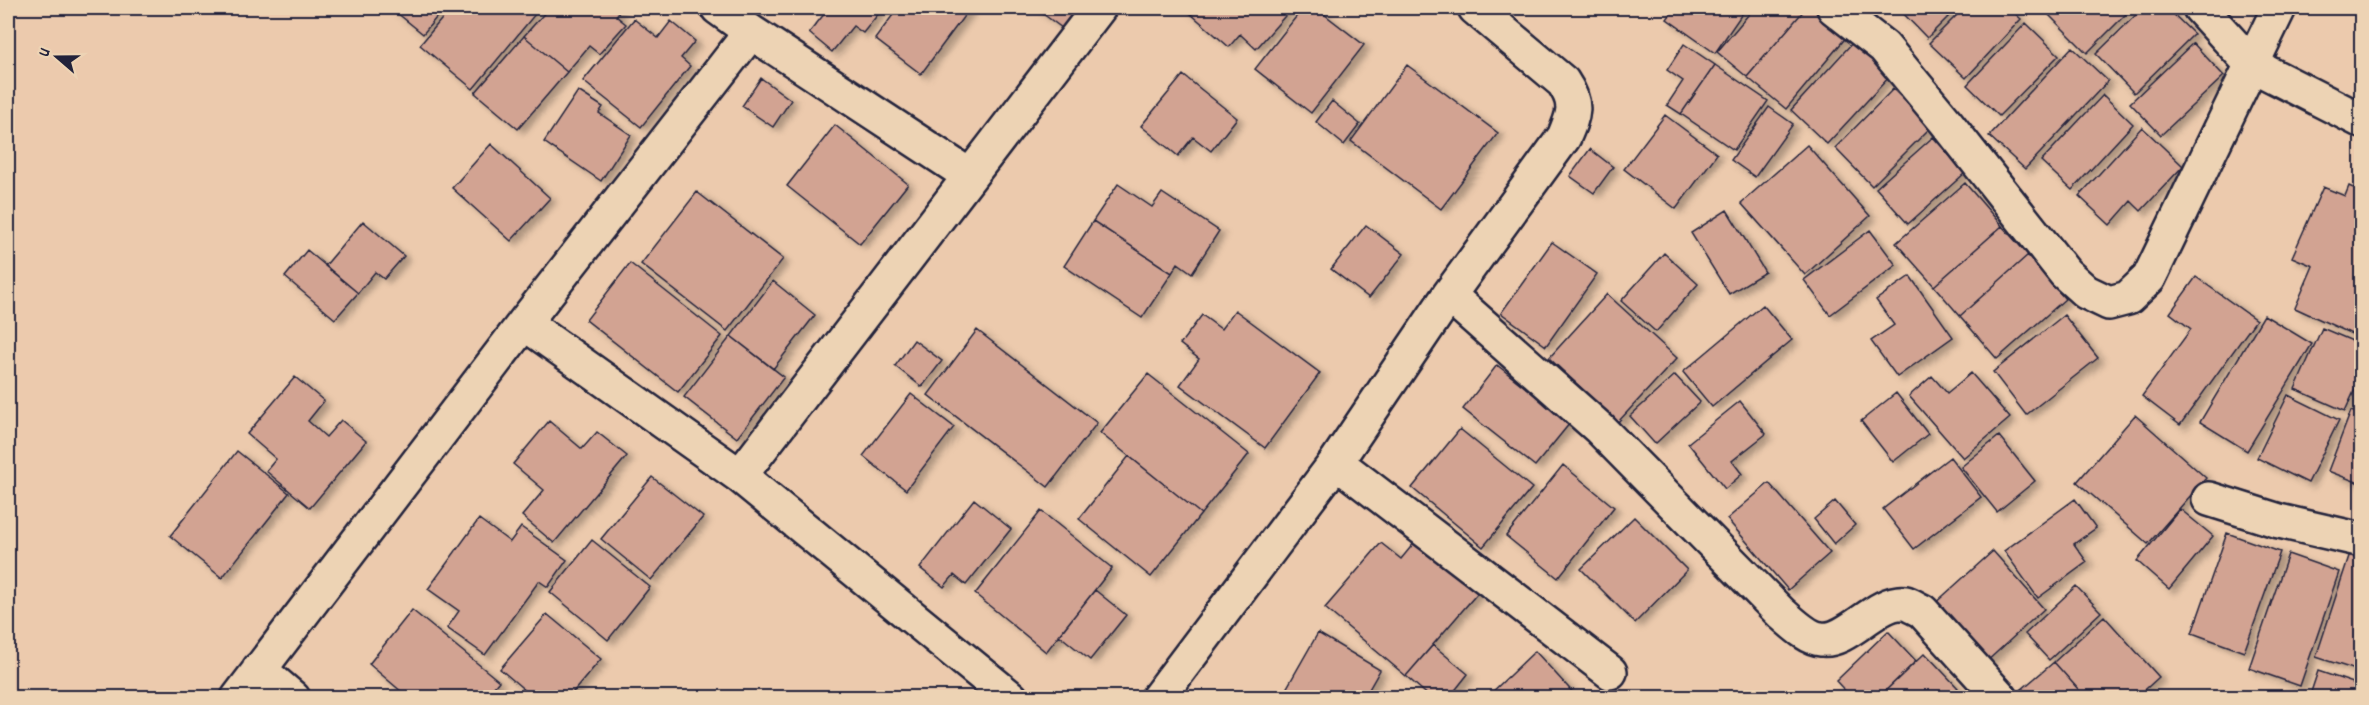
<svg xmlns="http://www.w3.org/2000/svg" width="2369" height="705" font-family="Dekko,sans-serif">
  <defs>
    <filter id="shadow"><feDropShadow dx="6" dy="4" stdDeviation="3" flood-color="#0004"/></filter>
  </defs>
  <rect width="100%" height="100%" fill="#eccaad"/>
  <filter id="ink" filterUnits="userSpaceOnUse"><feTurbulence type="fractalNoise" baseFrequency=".0167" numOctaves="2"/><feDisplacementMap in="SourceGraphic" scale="12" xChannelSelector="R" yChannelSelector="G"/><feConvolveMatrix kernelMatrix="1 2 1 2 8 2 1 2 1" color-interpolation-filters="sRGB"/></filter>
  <g filter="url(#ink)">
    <path fill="#d2a392" stroke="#22223b" stroke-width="1.5" filter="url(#shadow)" d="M391,8H444L423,34Z
      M451,8H529L536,13L473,89L420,45Z
      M549,8H620L621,9L616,16L626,24L599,54L589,46L567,72L524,36Z
      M829,8H883L863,33L853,26L832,52L809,33Z
      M898,8H970L921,74L875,39Z
      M1035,8H1078L1062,28Z
      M1184,8H1292L1256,49L1240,34L1229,47Z
      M1303,8H1316L1364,45L1311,113L1255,69Z
      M1675,8H1746L1715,53L1667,19Z
      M1754,8H1806L1747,77L1717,52Z
      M1806,8H1815L1848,35L1786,109L1747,77Z
      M1902,8H1957L1927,38L1900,10Z
      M1964,8H2009L2021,19L1966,78L1929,43Z
      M2054,8H2132L2087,53L2048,14Z
      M2143,8H2167L2194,34L2134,93L2096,54Z
      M634,19L658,38L671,21L695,41L681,58L690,66L641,127L583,81Z
      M2026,23L2059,55L1999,116L1967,85Z
      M524,36L567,72L518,129L475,93Z
      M1854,41L1891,75L1827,144L1791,110Z
      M2193,43L2224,76L2161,135L2130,103Z
      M1684,44L1715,65L1681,114L1667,105L1683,81L1667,70Z
      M2072,47L2108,81L2025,169L1989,136Z
      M1407,65L1498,133L1441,209L1351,141Z
      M1715,65L1768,101L1734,150L1681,114Z
      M1183,75L1237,118L1211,151L1193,137L1178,156L1141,126Z
      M761,78L791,100L773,127L742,106Z
      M1893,89L1931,127L1872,186L1835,148Z
      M578,91L603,107L599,113L631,135L601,181L544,142Z
      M2103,95L2133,124L2072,190L2041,161Z
      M1332,101L1360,124L1344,145L1316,122Z
      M1769,107L1793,124L1755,177L1731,160Z
      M1665,115L1717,154L1676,209L1624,169Z
      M835,125L908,184L860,244L787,186Z
      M2142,127L2183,166L2141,211L2131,201L2110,225L2079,196Z
      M1933,137L1965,173L1908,224L1876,188Z
      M491,144L550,198L511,241L452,188Z
      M1807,145L1870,216L1805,275L1741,203Z
      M1590,149L1613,167L1594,193L1570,176Z
      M1965,183L2002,226L1934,286L1896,243Z
      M1118,184L1152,207L1162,193L1219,231L1192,273L1178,263L1172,273L1093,221Z
      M2349,186L2362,192V319L2354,335L2295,308L2313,266L2292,257L2323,187L2345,196Z
      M697,192L783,259L727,331L641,264Z
      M1727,210L1765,272L1729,294L1691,233Z
      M363,221L404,256L384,279L375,272L358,293L325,266Z
      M1093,221L1172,273L1142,318L1064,266Z
      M1366,225L1404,254L1369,298L1331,269Z
      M2002,226L2028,255L1960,316L1934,286Z
      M1870,230L1896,265L1830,315L1804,280Z
      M1552,242L1597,274L1546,346L1501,313Z
      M307,250L358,293L335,319L285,277Z
      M1664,253L1698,284L1656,332L1621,301Z
      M2028,255L2065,299L1997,359L1960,316Z
      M630,263L722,336L678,392L586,320Z
      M1910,276L1953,337L1897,377L1871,341L1894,325L1876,300Z
      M2196,277L2256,320L2180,425L2142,396L2191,329L2170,313Z
      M773,281L815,315L773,369L731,336Z
      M1607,294L1677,358L1618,422L1549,358Z
      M1763,305L1792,340L1712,407L1683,372Z
      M1235,310L1320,373L1265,448L1180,385L1199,359L1180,344L1202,315L1221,329Z
      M2064,315L2098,358L2026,415L1993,372Z
      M2264,315L2312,344L2247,451L2200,422Z
      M2322,328L2362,345V374L2345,411L2295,389Z
      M977,330L1097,423L1048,487L928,395Z
      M731,336L784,377L737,438L684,397Z
      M914,340L942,361L922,387L895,366Z
      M1497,365L1570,423L1535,466L1463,409Z
      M1971,373L2010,418L1963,458L1909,396L1932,376L1947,393Z
      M1148,374L1249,454L1201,514L1100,433Z
      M1675,375L1700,402L1655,444L1630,416Z
      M295,377L324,401L308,421L326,437L341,420L366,441L310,508L266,471L276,459L247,434Z
      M1896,393L1928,434L1893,462L1861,421Z
      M911,394L954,427L906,490L863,456Z
      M2288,395L2339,420L2308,483L2257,458Z
      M1740,401L1766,434L1732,461L1742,474L1725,489L1688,443Z
      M2351,411L2362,415V484L2328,471Z
      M2135,415L2206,478L2148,544L2077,482Z
      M549,421L582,449L597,432L627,456L554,543L522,516L544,490L513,464Z
      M1460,429L1532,488L1483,547L1412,488Z
      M1999,436L2035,481L1997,512L1961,467Z
      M237,451L289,493L222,578L170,536Z
      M1129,456L1201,514L1151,577L1079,519Z
      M1950,457L1981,497L1914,549L1883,509Z
      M1563,465L1614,507L1558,578L1506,536Z
      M652,477L703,517L651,580L601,539Z
      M1769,483L1830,553L1788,590L1727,519Z
      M974,499L1011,529L966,585L954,575L944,587L920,568Z
      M2075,499L2096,528L2074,544L2087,562L2038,598L2004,551Z
      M1835,501L1855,525L1834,544L1814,519Z
      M2180,509L2213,536L2169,589L2137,561Z
      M1041,511L1112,568L1046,652L975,594Z
      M1634,517L1687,570L1635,623L1581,569Z
      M479,519L510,542L521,527L567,560L548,587L539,581L485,655L447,628L459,611L428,589Z
      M2227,533L2280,552L2244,652L2192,633Z
      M1419,537L1481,589L1406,676L1325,608L1381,543L1401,559Z
      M592,540L650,587L608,640L550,592Z
      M2351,550L2362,554V672L2316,657Z
      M1993,551L2044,609L1985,663L1933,605Z
      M2288,554L2339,572L2300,686L2249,668Z
      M2076,586L2101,612L2049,660L2025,634Z
      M1095,590L1126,615L1090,660L1059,635Z
      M412,610L499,681L485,698H409L369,664Z
      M547,614L601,659L568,698H534L500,669Z
      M2104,616L2159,677L2136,698H2086L2054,662Z
      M1888,631L1916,661L1878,698H1852L1836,681Z
      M1318,633L1380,670L1364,698H1281Z
      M1433,645L1468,674L1449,698H1431L1406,676Z
      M1535,651L1578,698H1486Z
      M1925,653L1958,688L1948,698H1878Z
      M2054,662L2086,698H2017L2015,695Z
      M2318,671L2362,686V698H2309Z"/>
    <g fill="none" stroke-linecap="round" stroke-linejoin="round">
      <defs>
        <path id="minor" d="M1834,8L1884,47L1946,122L2065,273L2086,292L2109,303L2128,298L2149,278L2279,8
          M2200,8L2252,65L2362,121
          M751,32L970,176
          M1449,295L1599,428L1782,614C1792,622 1807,638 1821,639C1848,643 1876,600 1905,603C1910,604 1917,609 1922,611L2001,698
          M524,323L740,476L1011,698
          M1336,462L1610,672
          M740,476L1099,8
          M2209,499L2279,521L2362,540
          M259,669L293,698
          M238,698L524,323L751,32L718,8
          M1158,698L1336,462L1449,295L1564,137C1574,114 1578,104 1563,82L1475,8"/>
      </defs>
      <use href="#minor" stroke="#22223b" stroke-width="38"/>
      <use href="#minor" stroke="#edd3b4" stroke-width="33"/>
    </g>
  </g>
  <rect width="2369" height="705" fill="none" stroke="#edd3b4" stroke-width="30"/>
  <rect x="15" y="15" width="2339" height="675" fill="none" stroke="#22223b" stroke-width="2" filter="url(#ink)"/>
  <g transform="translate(57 57) rotate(290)" stroke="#edd3b4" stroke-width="4.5" paint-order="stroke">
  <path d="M0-4.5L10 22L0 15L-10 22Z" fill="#22223b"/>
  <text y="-9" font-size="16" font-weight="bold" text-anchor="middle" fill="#22223b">U</text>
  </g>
</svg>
